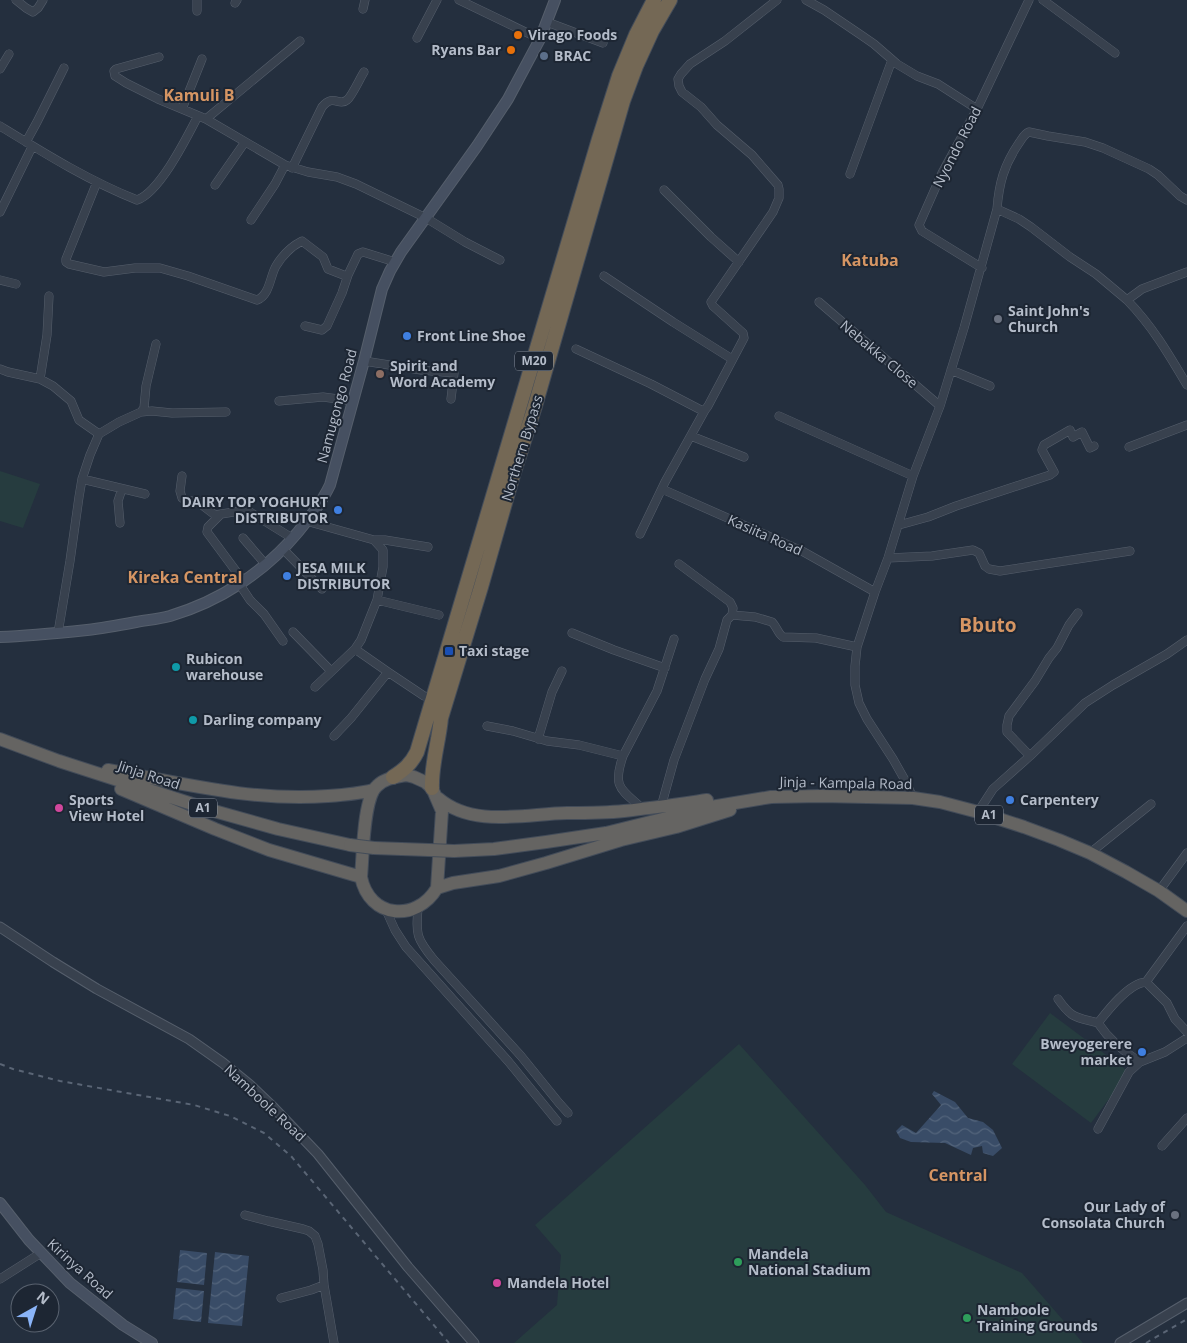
<svg xmlns="http://www.w3.org/2000/svg" width="1187" height="1343" font-family="'Open Sans',sans-serif">
  <defs>
    <pattern id="water-waves" width="16" height="10" patternUnits="userSpaceOnUse" patternTransform="scale(1.25)"><rect width="16" height="10" fill="#394c67"/><path d="M0 5q4-4 8 0t8 0" fill="none" stroke="#53647b"/></pattern>
  </defs>
  <rect width="100%" height="100%" fill="#242f3e"/>
  <path fill="#263c3f" d="M0,471L40,484L23,528L0,521Z
    M1050,1013L1129,1072L1091,1123L1012,1064Z
    M739,1044L865,1185L886,1212L1022,1273L1083,1343H514L557,1305L561,1255L535,1225Z"/>
  <path fill="url(#water-waves)" d="M934,1091L955,1102L968,1118L983,1122L993,1130L1002,1148L993,1156L983,1153L982,1146L973,1148L971,1155L945,1143L911,1142L900,1138L896,1131L902,1125L916,1133L941,1105L932,1094Z
    M180,1250L207,1253L204,1285L177,1282Z
    M215,1252L249,1256L242,1326L208,1323Z
    M176,1288L204,1291L201,1322L173,1319Z"/>
  <g fill="none" stroke-linecap="round" stroke-linejoin="round">
    <defs>
      <path id="minor" d="M16,0L26,8L33,12L38,8L43,0
        M197,0V11
        M459,0L540,39
        M806,0L824,10L861,35L874,44L897,64L917,76L938,84L977,109
        M1043,0L1115,53
        M235,3L237,0
        M363,9L365,0
        M547,22L603,43
        M417,38L437,0
        M159,57L116,69L114,71L115,76L126,83L158,99L206,119L285,165L308,172L337,177L356,184L426,218L465,242L500,260
        M0,69L9,54
        M182,109L202,59
        M206,119L300,41
        M0,126C44,153 89,181 137,200C160,192 187,137 198,116
        M26,142L37,122L64,68
        M292,168L322,107C334,93 339,107 347,100C352,96 360,78 364,72
        M850,174L892,60
        M97,182L66,259V262L69,264L104,272L135,268H160L188,276L257,300C270,295 270,276 276,266C282,256 292,246 302,241L323,257L328,269L346,276L348,275L358,254L363,252L395,262
        M215,185L245,142
        M664,190L711,237L739,262
        M997,209C999,183 1004,165 1019,143C1022,139 1024,134 1029,132L1048,136L1085,142L1103,148L1149,169L1158,175L1180,196L1187,200
        M0,212L32,147
        M251,220L275,184L285,165
        M982,268L922,231L919,225L942,173L977,109L1029,0
        M1187,272L1142,289L1127,300C1153,327 1168,353 1187,385
        M604,276L673,322L732,359
        M0,280L16,284
        M819,302L940,406
        M305,326L322,330L327,326L342,293L348,275
        M576,349L651,384L701,410H705L708,406L744,338L743,333L713,306L711,302L773,212L779,198V189L778,185L752,155L717,125L701,107L682,92L679,86L678,79L681,74L690,64L725,41L777,0
        M364,361L421,370L454,373L451,399
        M0,369L8,372L40,379L53,386L71,401L79,420L99,434
        M951,370L990,386
        M40,379L47,335L49,296
        M279,401L323,397L353,401
        M141,412L152,411L172,413L226,412
        M779,416L913,476
        M691,436L744,457
        M1129,447L1187,425
        M182,476L180,491L182,498L185,500L198,502L215,515L246,510L250,512L292,538
        M82,479L145,494
        M662,489L802,551L875,592
        M220,515L208,527L207,532L244,582
        M306,521L374,540L383,550V567L377,600L361,640L355,649L315,687
        M120,523L118,501L122,489
        M899,525L928,517L956,506L1050,475L1054,472L1042,450L1044,445L1070,430L1073,437L1082,432L1090,448L1094,446
        M640,534L665,482L705,410
        M243,538L266,565
        M374,540H385L428,547
        M283,549L322,589
        M888,558L932,556L973,550L979,553L985,566L989,569L1000,571L1130,551
        M679,564L730,602L733,608L732,615
        M240,585L250,600L264,614L283,641
        M377,600L439,615
        M293,632L331,671
        M58,633L70,561L79,497L82,479L90,455L99,434L119,422L141,412L144,408L146,386L156,344
        M572,633L614,650L665,668
        M355,649L388,672L424,696
        M487,726L513,731L547,741L579,745L623,756C612,788 621,789 643,809
        M334,736L351,718L388,672
        M538,739L552,692L562,671
        M623,756L657,691L674,639
        M1030,756L1007,732V725L1009,716L1035,681L1049,658L1057,648L1069,625L1078,613
        M913,798L906,782L893,759L867,719L859,703L855,685V666L857,647L875,592L888,558L913,476L940,406L964,328L997,209L1019,219L1031,227L1070,257L1096,274L1127,300
        M661,807L674,760L705,679L719,649L727,620L732,615L755,617L772,622C777,627 778,634 783,637L816,638L857,647
        M978,812L993,789L1030,756L1085,703L1113,685L1167,654L1187,640
        M1090,853L1151,804
        M1159,891L1187,853
        M418,907C416,935 416,938 434,960L521,1056L559,1103L568,1113
        M386,910L395,930L406,947L508,1061L557,1121
        M1187,926L1146,982L1167,1003L1175,1019L1187,1032
        M1058,999C1072,1019 1076,1017 1098,1023
        M1140,1062C1124,1052 1108,1038 1098,1023C1108,1010 1129,983 1146,982
        M1098,1129L1129,1072L1140,1062L1165,1052L1187,1038
        M1162,1146L1187,1118
        M245,1215L268,1221L303,1229L309,1231L315,1236L318,1244L323,1270L324,1285L334,1343
        M0,1279L41,1253
        M281,1298L311,1290L324,1285"/>
      <path id="tertiary" d="M0,927L53,962L97,989L189,1039L223,1063L250,1085L274,1108L318,1154L408,1267L474,1343
        M1120,1343L1187,1303"/>
      <path id="secondary" d="M0,637C29,636 58,633 87,630C104,628 120,625 136,622C147,620 159,619 170,616C220,601 265,572 298,532C310,517 322,502 330,485L364,361L382,289L390,271L401,252L477,146L508,99L540,39L555,0
        M0,1203L29,1240L70,1283L123,1325L152,1343"/>
      <path id="trunk" d="M0,739L59,761L214,811L278,829L350,845
        M108,770C181,783 254,802 328,796C343,795 358,794 373,790
        M406,775L414,777L425,782L432,788L442,811L437,888C416,923 369,918 361,877C363,857 363,798 377,786C385,778 396,777 406,775Z
        M121,789L215,829L269,850L361,877
        M438,798C473,828 524,814 567,813C586,813 605,813 624,811C652,808 679,804 707,800
        M374,848L429,850
        M454,851L494,849L546,842L606,833L711,807L771,797L821,796L913,798L940,802L978,812L1024,827L1059,840L1090,853L1126,872L1159,891L1187,911
        M437,888L453,883L499,876L546,863L621,840L676,827L730,810"/>
      <path id="motorway" d="M393,777C404,770 411,764 417,752L599,139L619,76L636,35L654,0
        M432,788C431,765 439,741 441,718L481,587L513,475L535,406L623,101L636,66L652,31L670,0"/>
    </defs>
    <use href="#minor" stroke="#565f6c" stroke-width="9"/>
    <use href="#tertiary" stroke="#565f6c" stroke-width="11"/>
    <use href="#secondary" stroke="#565f6c" stroke-width="12"/>
    <use href="#trunk" stroke="#434c59" stroke-width="14"/>
    <use href="#motorway" stroke="#434c59" stroke-width="16"/>
    <use href="#minor" stroke="#38414e" stroke-width="8"/>
    <use href="#tertiary" stroke="#38414e" stroke-width="9"/>
    <use href="#secondary" stroke="#465061" stroke-width="10"/>
    <use href="#trunk" stroke="#656462" stroke-width="12"/>
    <use href="#motorway" stroke="#746855" stroke-width="14"/>
    <path stroke="#5a6575" stroke-width="2" stroke-dasharray="5 5" stroke-linecap="butt" d="M0,1064L13,1069L60,1081L194,1105L230,1116L264,1133L291,1156L449,1343
      M1146,1343L1187,1319"/>
    <defs>
      <path id="trunk-bridge" d="M350,845L374,848
        M429,850L454,851"/>
    </defs>
    <use href="#trunk-bridge" stroke="#434c59" stroke-width="14" stroke-linecap="butt"/>
    <use href="#trunk-bridge" stroke="#656462" stroke-width="12"/>
  </g>
  <g fill="#e8710a" stroke="#1d2633" stroke-width="2">
    <circle cx="518" cy="35" r="5"/>
    <circle cx="511" cy="50" r="5"/>
  </g>
  <circle fill="#5c6f8a" stroke="#1d2633" stroke-width="2" cx="544" cy="56" r="5"/>
  <g fill="#6b7280" stroke="#1d2633" stroke-width="2">
    <circle cx="998" cy="319" r="5"/>
    <circle cx="1175" cy="1215" r="5"/>
  </g>
  <g fill="#3f7fe0" stroke="#1d2633" stroke-width="2">
    <circle cx="407" cy="336" r="5"/>
    <circle cx="338" cy="510" r="5"/>
    <circle cx="287" cy="576" r="5"/>
    <circle cx="1010" cy="800" r="5"/>
    <circle cx="1142" cy="1052" r="5"/>
  </g>
  <circle fill="#8d6e63" stroke="#1d2633" stroke-width="2" cx="380" cy="374" r="5"/>
  <rect fill="#1a4fb4" stroke="#1d2633" stroke-width="2" x="444" y="646" width="10" height="10" rx="2.5"/>
  <g fill="#0f9aa8" stroke="#1d2633" stroke-width="2">
    <circle cx="176" cy="667" r="5"/>
    <circle cx="193" cy="720" r="5"/>
  </g>
  <g fill="#d1479c" stroke="#1d2633" stroke-width="2">
    <circle cx="59" cy="808" r="5"/>
    <circle cx="497" cy="1283" r="5"/>
  </g>
  <g fill="#2e9e5b" stroke="#1d2633" stroke-width="2">
    <circle cx="738" cy="1262" r="5"/>
    <circle cx="967" cy="1318" r="5"/>
  </g>
  <g text-anchor="middle" stroke-width="4" stroke-linejoin="round" paint-order="stroke">
    <g fill="#1d2633" stroke="#878f9c" stroke-width="1">
      <rect x="515" y="351.5" width="38" height="19" rx="4"/>
      <rect x="189" y="798.5" width="28" height="19" rx="4"/>
      <rect x="975" y="805.5" width="28" height="19" rx="4"/>
    </g>
    <g font-size="12" font-weight="bold" fill="#b4bcc9">
      <text x="534" y="365">M20</text>
      <text x="203" y="812">A1</text>
      <text x="989" y="819">A1</text>
    </g>
    <g font-size="14" font-weight="bold" fill="#b4bcc9" stroke="#1d2633" text-anchor="start">
      <text x="528" y="40">Virago Foods</text>
      <text x="501" y="55" text-anchor="end">Ryans Bar</text>
      <text x="554" y="61">BRAC</text>
      <text x="1008" y="316">Saint John's<tspan x="1008" dy="16">Church</tspan></text>
      <text x="417" y="341">Front Line Shoe</text>
      <text x="390" y="371">Spirit and<tspan x="390" dy="16">Word Academy</tspan></text>
      <text x="328" y="507" text-anchor="end">DAIRY TOP YOGHURT<tspan x="328" dy="16">DISTRIBUTOR</tspan></text>
      <text x="297" y="573">JESA MILK<tspan x="297" dy="16">DISTRIBUTOR</tspan></text>
      <text x="459" y="656">Taxi stage</text>
      <text x="186" y="664">Rubicon<tspan x="186" dy="16">warehouse</tspan></text>
      <text x="203" y="725">Darling company</text>
      <text x="69" y="805">Sports<tspan x="69" dy="16">View Hotel</tspan></text>
      <text x="1020" y="805">Carpentery</text>
      <text x="1132" y="1049" text-anchor="end">Bweyogerere<tspan x="1132" dy="16">market</tspan></text>
      <text x="1165" y="1212" text-anchor="end">Our Lady of<tspan x="1165" dy="16">Consolata Church</tspan></text>
      <text x="748" y="1259">Mandela<tspan x="748" dy="16">National Stadium</tspan></text>
      <text x="507" y="1288">Mandela Hotel</text>
      <text x="977" y="1315">Namboole<tspan x="977" dy="16">Training Grounds</tspan></text>
    </g>
    <g font-size="14" fill="#b4bcc9" stroke="#1d2633">
      <text transform="translate(957 147) rotate(-63)" y="5">Nyondo Road</text>
      <text transform="translate(879 354) rotate(40)" y="5">Nebakka Close</text>
      <text transform="translate(337 406) rotate(-75)" y="5">Namugongo Road</text>
      <text transform="translate(522 448) rotate(-73)" y="5">Northern Bypass</text>
      <text transform="translate(765 535) rotate(24)" y="5">Kasiita Road</text>
      <text transform="translate(149 775) rotate(18)" y="5">Jinja Road</text>
      <text transform="translate(846 783) rotate(1)" y="5">Jinja - Kampala Road</text>
      <text transform="translate(265 1103) rotate(43)" y="5">Namboole Road</text>
      <text transform="translate(80 1269) rotate(42)" y="5">Kirinya Road</text>
    </g>
    <g font-size="16" font-weight="bold" fill="#d59563" stroke="#1d2633">
      <text x="199" y="101">Kamuli B</text>
      <text x="870" y="266">Katuba</text>
      <text x="185" y="583">Kireka Central</text>
      <text x="958" y="1181">Central</text>
    </g>
    <g font-size="19" font-weight="bold" fill="#d59563" stroke="#1d2633">
      <text x="988" y="632">Bbuto</text>
    </g>
  </g>
  <g transform="translate(35 1308) rotate(39)"><circle r="24" fill="#1d2633" stroke="#59626f"/>
  <path d="M0-4L9 19L0 12L-9 19Z" fill="#8ab4f8"/>
  <text y="-8" font-size="14" font-weight="bold" text-anchor="middle" fill="#b4bcc9">N</text>
  </g>
</svg>
